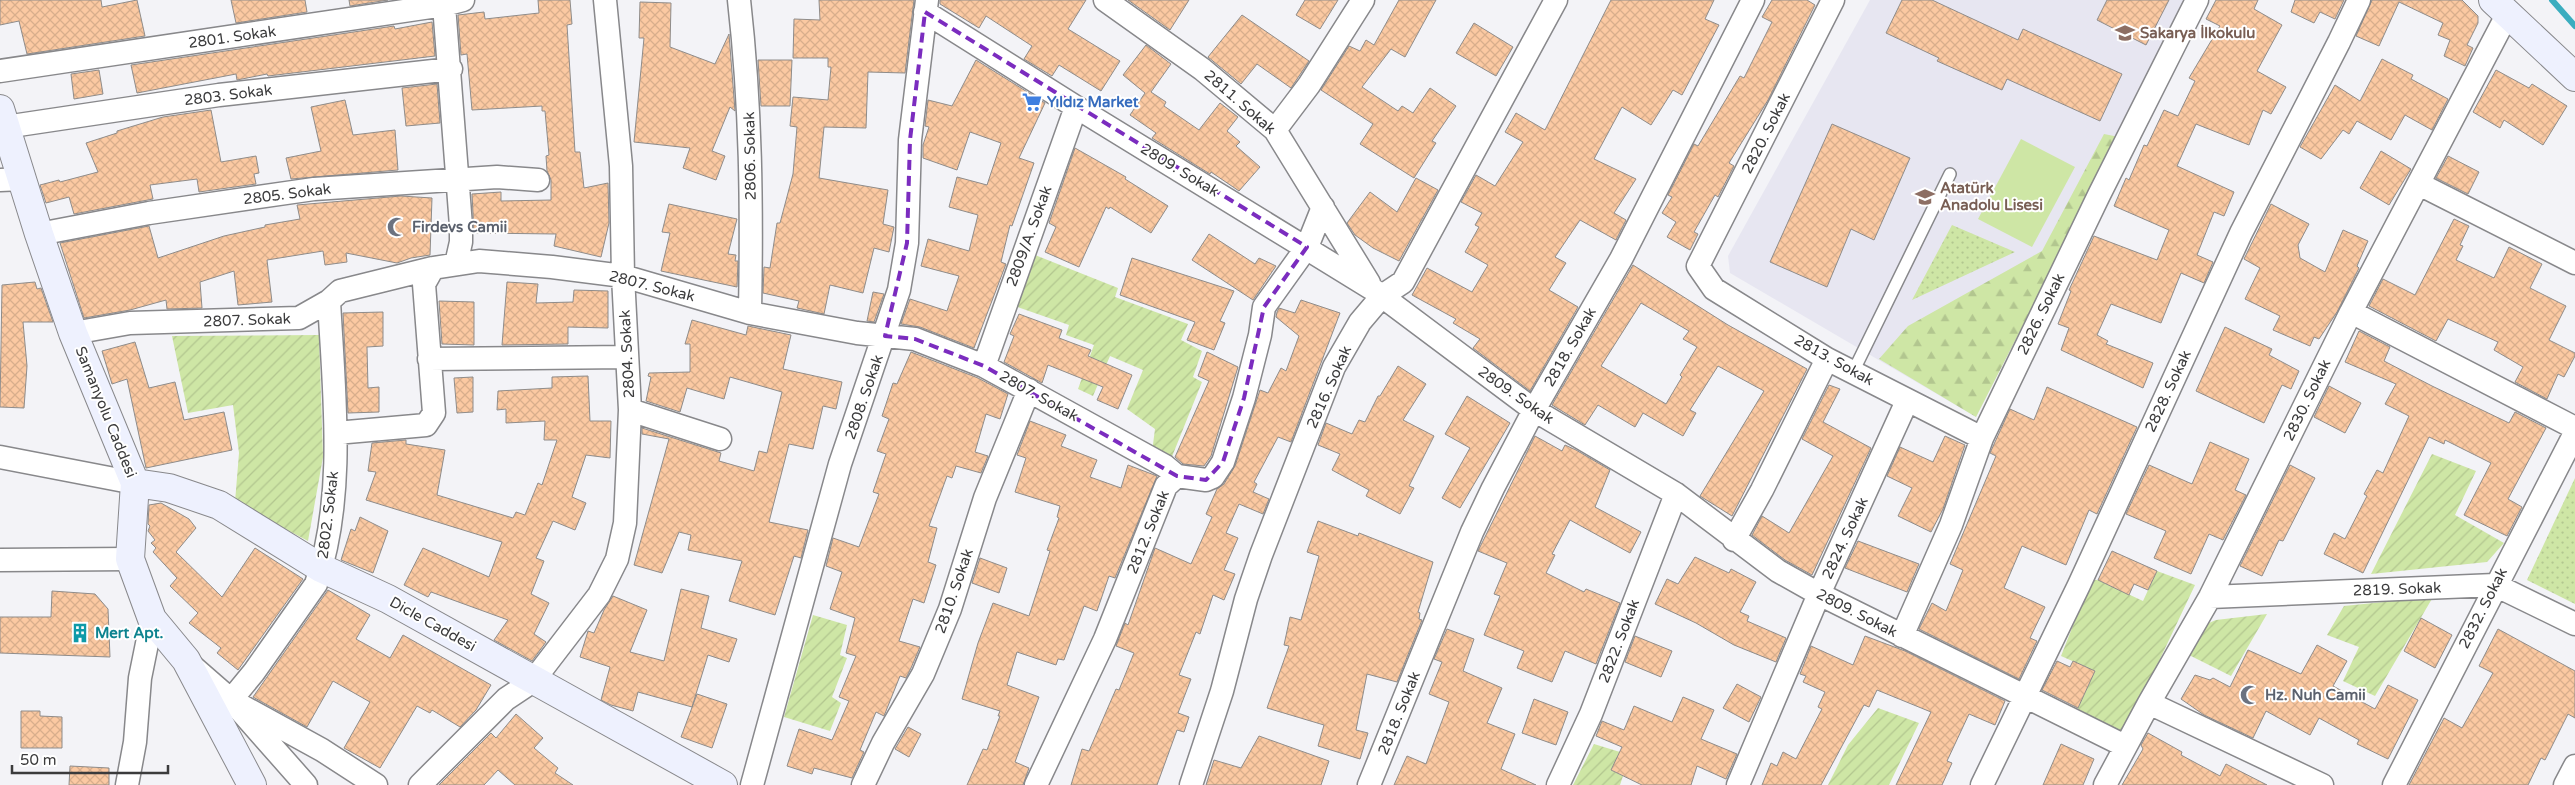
<svg xmlns="http://www.w3.org/2000/svg" width="2575" height="785" font-family="'Varela Round',sans-serif">
  <defs>
    <pattern id="grass-dots" width="8" height="8" patternUnits="userSpaceOnUse" patternTransform="scale(1.25)"><rect width="8" height="8" fill="#cee6a5"/><path d="M2 2h.1M6 6h.1" fill="none" stroke="#b2c68f" stroke-width="1.8" stroke-linecap="round"/></pattern>
    <pattern id="forest-firs" width="22" height="20" patternUnits="userSpaceOnUse" patternTransform="scale(1.25)"><rect width="22" height="20" fill="#cee6a5"/><path d="M5 1l3.5 6h-7zM16 11l3.5 6h-7z" fill="#b2c68f"/></pattern>
    <pattern id="garden-furrows" width="10" height="10" patternUnits="userSpaceOnUse" patternTransform="scale(1.25)"><rect width="10" height="10" fill="#cee6a5"/><path d="M-1 1l2-2M0 10L10 0M9 11l2-2" fill="none" stroke="#b2c68f"/></pattern>
    <pattern id="building-cross-hatch" width="8" height="8" patternUnits="userSpaceOnUse" patternTransform="scale(1.25)"><rect width="8" height="8" fill="#fbc9a2"/><path d="M0 0l8 8M0 8l8-8" fill="none" stroke="#d8ae8c"/></pattern>
  </defs>
  <rect width="100%" height="100%" fill="#f3f3f7"/>
  <path fill="#e7e6f1" d="M1870,0H2185L2119,137L1976,417L1730,273L1728,256Z"/>
  <path fill="url(#grass-dots)" d="M1952,225L2015,252L1912,300Z
    M2575,478V604L2527,580Z"/>
  <path fill="url(#forest-firs)" d="M2104,134L2119,137L1976,417L1879,359L1908,326L2042,251Z"/>
  <path fill="url(#garden-furrows)" d="M1035,255L1118,288L1115,297L1188,324L1181,340L1202,351L1193,377L1202,382L1171,459L1152,452L1155,429L1127,409L1143,370L1110,356L1093,396L1078,389L1094,345L1066,335L1069,325L1012,305Z
    M319,335L323,457L308,541L235,502L239,453L233,405L188,413L172,336Z
    M2432,454L2476,471L2455,515L2504,543L2487,562L2371,574Z
    M2157,571L2195,585L2125,733L2076,712L2095,671L2061,656L2091,580H2098L2143,601Z
    M2433,597L2375,696L2343,681L2359,647L2327,635L2344,606Z
    M2267,614L2231,676L2189,655L2204,625L2216,620Z
    M813,615L847,625L840,655L847,658L832,697L841,703L830,731L784,717Z
    M1878,708L1919,723L1889,785H1828L1848,745Z
    M1594,744L1620,752L1611,770L1623,776L1620,785H1573Z"/>
  <path fill="#cee6a5" d="M2021,139L2075,167L2032,247L1978,219Z"/>
  <g fill="none" stroke-linecap="round" stroke-linejoin="round">
    <path stroke="#3badbf" stroke-width="6" d="M2552,0L2575,26"/>
  </g>
  <path fill="url(#building-cross-hatch)" stroke="#8f8c8a" fill-rule="evenodd" d="M0,0H101L102,7L137,0L145,36L27,54L19,21L0,25Z
    M231,0H305L307,12L236,23Z
    M349,0H388L350,6Z
    M538,0H570L572,24L567,25L575,152H580L584,188L608,183L609,223L601,257L554,246L556,234L474,233L472,194L501,192V201L551,200V180L547,171L546,156L549,155L545,111H542V106L472,110L467,54L461,55L458,15L484,12L485,19L539,13Z
    M819,0H914L905,73L868,72L866,128L824,127L819,178L888,190L883,224L894,227L889,252L874,248L863,293L830,285L824,314L797,308L799,301L763,293L764,267L770,268L777,223H780L793,174L797,127L790,126L793,97L828,100L831,67H828V58H793L794,19L820,20Z
    M940,0H1086L1068,29L1120,61L1101,91L1059,65L1052,76L1024,59L1032,46L986,16L979,28L940,4Z
    M1128,0H1189L1170,30Z
    M1305,0H1338L1320,29L1296,15Z
    M1399,0H1436L1405,57L1391,49L1362,87L1398,111L1402,106L1413,113L1430,88L1456,106L1432,141L1436,143L1414,178L1360,144L1373,124L1321,90L1349,46L1360,51L1366,40L1374,45Z
    M1611,0H1714L1705,19L1719,25L1682,95L1673,90L1651,125L1622,107L1594,159L1636,179L1614,213L1626,220L1616,240L1580,220L1555,257L1566,263L1549,290L1578,307L1530,391L1473,348L1480,339L1453,323L1456,319L1412,295L1427,268L1472,292L1488,265L1465,252L1479,227L1475,225L1482,213L1461,202L1476,175L1495,186L1523,142L1505,132L1516,113L1545,130Z
    M1772,0H1807L1815,5L1768,100L1729,163L1734,166L1718,197L1715,195L1694,232L1698,234L1690,250L1667,237L1676,222L1662,213L1672,197L1668,195L1694,144L1698,146L1740,76L1744,78L1772,22L1762,17Z
    M1902,0H1932L2018,40L2023,29L2122,74L2100,121L2007,79L2002,90L1937,61L1939,58L1886,33Z
    M2107,0H2169L2146,45L2097,20Z
    M2216,0H2258L2254,9L2282,25L2257,71L2286,87L2271,114L2263,110L2249,145L2196,124L2177,166L2234,192L2224,216L2214,212L2197,255L2213,262L2204,283L2181,273L2161,323L2111,304L2097,335L2108,341L2106,344L2153,363L2143,388L2061,350L2069,328L2058,324L2071,291L2069,290L2094,236L2157,260L2169,230L2114,206L2126,178L2129,180L2144,145L2147,146L2164,110L2178,116L2195,81L2189,78L2220,26L2206,19Z
    M2295,0H2344L2335,19L2320,12L2314,23L2291,12Z
    M2372,0H2462L2478,16V23L2467,45L2473,48L2465,66L2444,56L2450,40L2438,35L2443,23L2399,2L2379,46L2356,36Z
    M640,2L671,3L670,47L715,64L729,34L735,111L730,107L712,151L725,156L716,180L683,168L690,148L634,142L644,38H639Z
    M1242,15L1309,61L1291,88L1257,64L1241,84L1208,57Z
    M432,22L435,56L268,76L267,74L237,80L236,74L137,93L131,65L394,26L395,29Z
    M1474,23L1513,47L1496,76L1456,53Z
    M1146,45L1171,64L1151,92L1166,102L1164,106L1199,130L1220,103L1238,117L1227,131L1240,142L1236,146L1260,167L1239,191L1211,172L1210,174L1152,138L1156,133L1130,115L1145,93L1123,75Z
    M2382,59L2413,75L2411,79L2448,99L2432,130L2405,115L2391,140L2357,121L2349,134L2343,130L2321,159L2300,147L2335,85L2360,101Z
    M758,60H792L790,106H761Z
    M976,60L1045,103L1019,158L1034,163L1012,226L1010,225L1001,262L1006,264L974,348L920,327L901,324L910,299L947,311L959,276L921,266L928,239L969,251L978,215L949,207L957,177L987,185L1001,143L970,132L957,170L923,158V145L929,127L925,126L928,100L952,106Z
    M99,70L103,94L74,99L71,74Z
    M2496,70L2529,88L2532,84L2567,106L2543,145L2504,120L2500,128L2473,112Z
    M437,84L440,123L406,126L402,88Z
    M345,100L353,135L395,130L398,170L291,179L286,158L321,151L311,107Z
    M211,110L221,162L256,156L259,173L254,174L256,184L199,192L197,179L150,185L153,199L74,214L69,197L46,203L40,185L59,180L60,182L98,172L86,143L117,133V131L163,117Z
    M1832,124L1910,158L1874,240L1851,229L1827,287L1770,262Z
    M1075,148L1126,177L1125,179L1168,206L1151,233L1110,207L1109,209L1106,207L1079,267L1045,252L1056,227L1049,223Z
    M2381,151L2411,169L2389,205L2360,188Z
    M2448,156L2479,172L2468,194L2436,178Z
    M1416,178L1438,190L1399,261L1373,248L1355,235L1347,223L1370,192L1397,212Z
    M401,196L432,198L430,255L411,258L397,263L346,253L347,262L325,265L323,251L267,260L272,302L238,305L234,271L200,282L202,308L167,309L166,300L130,310L84,318L60,243L149,226L158,258L224,236L265,227V225L300,219L297,205Z
    M669,204L737,219L728,254L736,255L735,261H738L737,287L661,271L670,233L662,232Z
    M2271,204L2309,224L2298,245L2300,258L2325,272L2343,230L2368,241L2357,266L2359,268L2337,312L2319,339L2314,337L2310,346L2273,330L2280,316L2245,299L2260,268L2244,259Z
    M2454,219L2469,226L2460,245L2463,246L2456,260L2494,278L2509,247L2542,264L2530,288L2566,306L2549,340L2575,353V356L2564,377L2558,374L2547,399L2515,382L2523,367L2494,350L2498,342L2448,319L2436,341L2369,306L2383,279L2415,295Z
    M1209,234L1255,264L1259,258L1276,266L1253,300L1192,260Z
    M1132,258L1234,291L1220,321L1225,323L1214,350L1187,340L1195,322L1120,295Z
    M1633,265L1728,325L1807,369L1732,516L1700,496L1764,391L1718,366L1690,410L1696,413L1683,436L1643,413L1635,427L1598,405L1585,425L1552,405ZM1641,303L1689,331L1683,339L1697,347L1680,375L1682,377L1666,404L1601,366Z
    M35,282L37,289L41,288L53,322H23L27,366L24,408L0,407L2,285Z
    M507,282L538,284L536,303L573,302L574,290L608,291V328L568,327V344L502,345Z
    M873,292L884,294L874,322L867,321Z
    M1301,300L1340,313L1291,442L1278,437L1254,482L1257,484L1253,492L1269,499L1263,514L1239,504L1226,533L1238,538L1224,570L1235,574L1224,600L1213,595L1200,634L1196,632L1179,675L1191,679L1178,713L1189,717L1184,732L1177,730L1157,785H1071L1082,749L1089,751L1116,689L1119,690L1134,653L1116,646L1125,623L1128,625L1155,548L1191,564L1212,517L1206,514L1217,489L1224,484L1235,466L1260,390L1268,393L1281,368L1286,371L1299,336L1276,317L1277,312L1279,308L1295,313Z
    M439,301L474,302V345L442,344Z
    M383,312V346L367,347L368,388L379,387V412L348,413L343,313Z
    M1019,314L1062,330L1059,338L1091,350L1088,356L1132,375L1118,409L1097,400L1103,387L1048,365L1042,383L1004,362L1014,336L1010,334Z
    M692,320L746,335L748,326L791,335L783,369L842,382L836,409L823,406L813,449L789,444L769,522L808,530L801,558L794,556L775,615L729,601L742,561L688,550L691,535L679,532L662,573L634,565L669,439L642,434V428L721,453L719,461L754,471L759,451L767,453L782,392L730,377L724,399L687,388L680,412L646,401L651,377L648,376L649,373L690,372V344H685Z
    M2225,327L2272,349L2269,355L2299,371L2291,389L2282,385L2264,423L2196,391Z
    M2359,331L2390,347L2384,361L2432,386L2509,423L2515,412L2546,428L2508,499L2522,507L2507,536L2464,515L2491,463L2445,440L2444,444L2429,437L2363,573L2324,554L2334,533L2345,539L2367,496L2364,494L2377,470L2383,473L2409,416L2385,404L2396,384L2345,362Z
    M135,342L149,388L175,382L184,420L224,412L232,450L146,468L127,379L112,384L102,351Z
    M911,352L978,378L1008,394L1000,419L986,414L975,452L988,456L981,473L956,466L952,478L947,476L929,526L937,528L928,562L936,565L924,603L913,599L899,641L920,647L911,668L906,678L900,676L884,716L876,712L860,750L864,752L852,778L814,768L812,774L787,766L799,729L832,740L849,701L839,697L856,656L846,653L855,618L830,609L842,572L826,566L833,538L859,547L879,494L873,492L886,454L877,451L889,419L882,416L893,383L897,384Z
    M1207,352L1238,367L1211,456L1204,466L1183,464L1175,457L1209,381L1198,376Z
    M1398,366L1426,384L1403,420L1434,436L1409,486L1414,488L1400,514L1366,496L1369,490L1332,470L1340,454L1318,445L1326,423L1352,434L1359,420L1365,422L1378,396H1380Z
    M588,376L590,421H611L610,458L586,455L572,497L586,503L575,530L553,521L536,558L544,561L531,594L549,603L534,634L546,642L532,661L494,640L508,620L431,592L428,597L404,585L423,548L489,577L502,542L366,500L376,472L368,471L372,443L406,440V444L445,450L437,495L513,518L516,512L525,515L538,483L542,485L557,440H544L545,421L506,423V409L497,410L498,391L552,388V377Z
    M473,377V412L457,413L454,378Z
    M1829,385L1840,389L1823,422L1871,448L1812,575L1785,560L1752,535L1762,516L1789,533L1833,456L1802,439Z
    M2329,386L2361,403L2345,433L2314,417Z
    M2047,387L2137,427L2097,514L2089,510L2066,565L2022,546L2004,588L2045,607L2030,638L2037,641L2019,679L1919,629L1932,603L1946,611L1963,570L1950,564L1996,456L1990,453L2010,409L2034,420Z
    M1467,396L1510,423L1460,508L1442,498L1470,448L1445,434Z
    M1030,421L1066,435L1061,446L1097,460L1090,477L1121,488L1128,465L1157,476L1115,578L1109,576L1097,611L1084,606L1064,660L1058,659L1056,665L1017,652L1007,685L1039,697L1015,762L1029,768L1023,785H967L983,749L987,750L1000,716H998L1000,711L962,699L978,643L993,603L1029,616L1050,551L1047,550L1059,518L1057,517L1060,506L1015,492L1026,458L1017,455Z
    M1535,436L1562,451L1565,445L1576,450L1610,470L1595,507L1641,532L1630,553L1570,520L1552,554L1555,555L1546,573L1584,592L1586,589L1620,603L1596,664L1565,651L1552,682L1517,668L1524,651L1484,635L1500,596L1494,594L1507,563L1478,551Z
    M1945,436L1965,445L1943,509L1931,532L1898,516L1912,488L1887,476L1900,447L1933,462Z
    M2210,442L2249,459L2235,490L2246,495L2223,540L2209,534L2191,574L2154,558L2166,531L2126,514L2149,465L2192,484Z
    M2290,465L2315,478L2283,541L2279,540L2262,576L2240,566Z
    M161,503L189,519L196,528L176,552L222,597L255,548L303,579L238,670L217,653L221,648L189,623L198,613L170,586L177,578L153,552L156,548L151,543L155,540L148,531L150,526L148,524L149,505Z
    M360,517L388,531L373,573L341,560L351,529L355,531Z
    M1318,521L1358,536L1359,533L1433,562L1418,612L1420,613L1419,619L1422,620L1397,682L1367,674L1356,730L1368,733L1360,759L1318,746L1324,725L1267,708L1289,646L1284,645L1290,617L1301,620L1319,556L1307,552Z
    M1858,541L1919,564L1907,592L1845,568Z
    M2112,551L2157,571L2148,590L2134,584L2129,595L2098,580Z
    M1695,557L1729,573L1731,569L1756,582L1740,612L1749,616L1747,621L1786,638L1776,662L1734,645L1696,623L1655,604L1667,579L1678,584Z
    M980,558L1007,568L999,593L972,583Z
    M681,589L709,596L701,628L737,639L729,662L708,655L692,707L638,692L633,711L611,705L601,700L610,667L580,657L588,631L594,633L604,610L613,596L647,610L630,652L664,661Z
    M328,590L370,615L356,639L390,658L403,635L491,685L476,710L460,727L432,710L430,713L417,706L380,768L344,748L370,702L333,681L307,727L253,697Z
    M52,591L95,594L108,609L110,657L0,653V617H51Z
    M2421,618L2452,635L2435,668L2404,651Z
    M1447,629L1474,639L1463,671L1502,688L1487,723L1515,734L1501,769L1536,785H1394L1407,756L1426,764L1449,702L1429,694L1442,662L1434,659Z
    M2498,629L2575,671V718L2568,714L2545,760L2541,758L2528,785H2409L2444,718L2462,728L2493,673L2479,666Z
    M1635,636L1672,651L1661,677L1625,662Z
    M1865,636L1905,651L2005,701L1995,725L1969,714L1947,761L1952,763L1942,785H1896L1931,712L1877,690L1869,707L1864,705L1821,785H1762L1771,763L1777,766L1783,752L1796,759L1822,709L1818,707L1825,692L1803,682L1806,676L1800,674L1811,646L1853,665Z
    M2317,645L2347,661L2333,686L2375,709L2388,685L2418,700L2388,759L2357,744L2359,740L2319,718L2310,735L2266,711L2253,738L2204,715L2181,699L2195,675L2210,680L2213,678L2230,687L2248,650L2301,674Z
    M2057,661L2070,667L2073,661L2095,671L2078,708L2042,690Z
    M1737,684L1761,697L1749,722L1723,708Z
    M697,694L727,704L712,748L681,737Z
    M1683,697L1714,710L1701,739L1737,754L1726,779L1697,766L1691,785H1642L1611,770L1622,747L1596,736L1602,721L1624,730L1634,706L1672,722Z
    M1534,699L1568,712L1556,745L1522,733Z
    M21,711H40V716L62,717V748H21Z
    M516,714L543,738L534,748L558,768L555,773L573,785H515L498,770L484,785H439L491,733L496,738Z
    M908,727L921,734L909,757L895,749Z
    M2148,733L2182,752L2181,755L2220,776L2226,764L2267,785H2122L2143,749L2141,745Z
    M1259,736L1329,761L1321,785H1206L1214,760L1241,768Z
    M2061,744L2094,759L2083,785H2043Z
    M70,766L109,768V785H69Z"/>
  <g fill="none" stroke-linecap="round" stroke-linejoin="round">
    <defs>
      <path id="lane" d="M1853,372L1950,174"/>
      <path id="street" d="M739,0C751,106 752,206 750,313
        M1105,0L1202,69L1275,130L1369,283
        M1833,0L1698,266L1714,289L1827,359L1982,438
        M444,5L461,226V242L456,264
        M925,12L1076,107L1371,288L1534,410L1676,494L1778,571L1819,594L2125,746
        M0,71L444,5L463,0
        M5,127L219,95L451,69
        M1275,130L1309,85L1363,0
        M0,180L23,179
        M2419,184L2575,263
        M39,234L149,213L314,189L497,177L538,180
        M2351,312L2575,428
        M73,333L130,323L299,318L329,301L340,291L433,268L479,261L552,267L623,276L750,313L857,333L915,339L984,366L1165,466L1177,476
        M429,359L626,357
        M984,366L1076,107
        M630,410L720,439
        M336,433L426,425L434,413L424,284L433,268
        M0,457L135,483
        M1734,540L1762,490L1827,359
        M0,560L130,559
        M2210,597L2495,585L2575,624
        M1902,636L1951,525L1982,438L2099,195L2197,0
        M192,666L231,700L322,750L376,785
        M2149,703L2322,785
        M127,785L135,742L140,678L152,619
        M306,785L231,700L254,672L316,584C346,496 334,393 329,301
        M420,785L506,699L533,681L599,595L617,559L625,523L630,410L623,276L621,166L605,0
        M752,785L840,464L899,290L907,243L910,140L927,0
        M863,785L883,743L923,674L950,609L985,498L1029,390
        M1036,785L1105,639L1166,486L1177,476L1206,480L1213,477L1223,462L1244,398L1260,335L1264,307L1307,247L1323,207
        M1191,785L1222,691L1246,599L1261,555L1334,367L1360,322L1382,296L1403,282L1556,0
        M1369,785L1472,532L1493,488L1534,410L1621,259L1753,0
        M1558,785L1591,714L1676,494
        M1738,785L1819,594L1907,401
        M1982,785L2079,585L2241,233L2339,42L2359,0
        M2105,785L2149,703L2210,597L2351,312L2507,15
        M2394,785L2575,433
        M2565,785L2575,766"/>
      <path id="secondary" d="M2493,0L2575,77
        M0,109L39,234L73,333L135,483L130,559L152,619L186,660L252,785
        M135,483L169,488L219,505L321,568L388,599L723,785"/>
    </defs>
    <use href="#lane" stroke="#88888b" stroke-width="14"/>
    <use href="#street" stroke="#88888b" stroke-width="25"/>
    <use href="#secondary" stroke="#88888b" stroke-width="30"/>
    <use href="#lane" stroke="#fff" stroke-width="11"/>
    <use href="#street" stroke="#fff" stroke-width="22"/>
    <use href="#secondary" stroke="#eef1fe" stroke-width="28"/>
  </g>
  <path fill="none" stroke="#7b2cbf" stroke-width="4" stroke-dasharray="10 6" stroke-linejoin="round" d="M925,12L1307,247L1264,307L1244,398L1223,462L1206,480L1177,476L984,366L915,339L885,336L907,243L910,140Z"/>
  <defs>
    <symbol id="school-bare" viewBox="-9 -9 18 18"><path d="M0-5L7-2L0 1L-7-2ZM-4 1L0 2.5L4 1V4Q0 6-4 4Z" fill="#8d6e63" stroke="#fff" stroke-width="2.5" paint-order="stroke"/></symbol>
    <symbol id="supermarket-bare" viewBox="-9 -9 18 18"><path d="M-6-5.5h2.5l.6 2H6L4.5 2H-2.5L-4.4-4H-6ZM-1.5 3.2a1.3 1.3 0 1 0 .1 0ZM3 3.2a1.3 1.3 0 1 0 .1 0Z" fill="#3f7fe0" stroke="#fff" stroke-width="2.5" paint-order="stroke"/></symbol>
    <symbol id="mosque-bare" viewBox="-9 -9 18 18"><path d="M3.5-4.9A6 6 0 1 0 3.5 4.9A5 5 0 1 1 3.5-4.9Z" fill="#6b7280" stroke="#fff" stroke-width="2.5" paint-order="stroke"/></symbol>
    <symbol id="building-bare" viewBox="-9 -9 18 18"><path d="M-4-6H4V6H1V3H-1V6H-4ZM-2.5-4.3h1.7v1.8h-1.7ZM.8-4.3h1.7v1.8H.8ZM-2.5-1h1.7V.8h-1.7ZM.8-1h1.7V.8H.8Z" fill="#0f9aa8" stroke="#fff" stroke-width="2.5" paint-order="stroke"/></symbol>
  </defs>
  <g fill-rule="evenodd">
    <use href="#school-bare" x="2111" y="19" width="28" height="28"/>
    <use href="#supermarket-bare" x="1018" y="88" width="28" height="28"/>
    <use href="#school-bare" x="1911" y="183" width="28" height="28"/>
    <use href="#mosque-bare" x="383" y="213" width="28" height="28"/>
    <use href="#building-bare" x="66" y="619" width="28" height="28"/>
    <use href="#mosque-bare" x="2236" y="681" width="28" height="28"/>
  </g>
  <g text-anchor="middle" stroke-width="4" stroke-linejoin="round" paint-order="stroke">
    <g font-size="15" font-weight="bold" fill="#785e54" stroke="#fff" text-anchor="start">
      <text x="2140" y="38">Sakarya İlkokulu</text>
      <text x="1940" y="193">Atatürk<tspan x="1940" dy="17">Anadolu Lisesi</tspan></text>
    </g>
    <g font-size="15" fill="#3b3b3c" stroke="#fff">
      <text transform="translate(232 37) rotate(-8)" y="5">2801. Sokak</text>
      <text transform="translate(228 95) rotate(-7)" y="5">2803. Sokak</text>
      <text transform="translate(1240 102) rotate(41)" y="5">2811. Sokak</text>
      <text transform="translate(1766 133) rotate(-63)" y="5">2820. Sokak</text>
      <text transform="translate(750 156) rotate(-91)" y="5">2806. Sokak</text>
      <text transform="translate(1180 170) rotate(31)" y="5">2809. Sokak</text>
      <text transform="translate(287 194) rotate(-7)" y="5">2805. Sokak</text>
      <text transform="translate(1029 236) rotate(-70)" y="5">2809/A. Sokak</text>
      <text transform="translate(652 286) rotate(14)" y="5">2807. Sokak</text>
      <text transform="translate(2041 314) rotate(-64)" y="5">2826. Sokak</text>
      <text transform="translate(247 320) rotate(-2)" y="5">2807. Sokak</text>
      <text transform="translate(1570 347) rotate(-60)" y="5">2818. Sokak</text>
      <text transform="translate(627 354) rotate(-93)" y="5">2804. Sokak</text>
      <text transform="translate(1834 360) rotate(29)" y="5">2813. Sokak</text>
      <text transform="translate(1329 387) rotate(-66)" y="5">2816. Sokak</text>
      <text transform="translate(2168 391) rotate(-65)" y="5">2828. Sokak</text>
      <text transform="translate(1516 395) rotate(35)" y="5">2809. Sokak</text>
      <text transform="translate(1039 396) rotate(29)" y="5">2807. Sokak</text>
      <text transform="translate(864 397) rotate(-71)" y="5">2808. Sokak</text>
      <text transform="translate(2307 400) rotate(-64)" y="5">2830. Sokak</text>
      <text transform="translate(106 412) rotate(68)" y="5">Samanyolu Caddesi</text>
      <text transform="translate(328 515) rotate(-83)" y="5">2802. Sokak</text>
      <text transform="translate(1148 532) rotate(-68)" y="5">2812. Sokak</text>
      <text transform="translate(1845 538) rotate(-65)" y="5">2824. Sokak</text>
      <text transform="translate(2397 589) rotate(-2)" y="5">2819. Sokak</text>
      <text transform="translate(954 591) rotate(-71)" y="5">2810. Sokak</text>
      <text transform="translate(2483 608) rotate(-63)" y="5">2832. Sokak</text>
      <text transform="translate(1857 613) rotate(27)" y="5">2809. Sokak</text>
      <text transform="translate(433 624) rotate(29)" y="5">Dicle Caddesi</text>
      <text transform="translate(1619 641) rotate(-69)" y="5">2822. Sokak</text>
      <text transform="translate(1399 713) rotate(-68)" y="5">2818. Sokak</text>
    </g>
    <g font-size="15" font-weight="bold" fill="#366cbe" stroke="#fff" text-anchor="start">
      <text x="1047" y="107">Yıldız Market</text>
    </g>
    <g font-size="15" font-weight="bold" fill="#5b616d" stroke="#fff" text-anchor="start">
      <text x="412" y="232">Firdevs Camii</text>
      <text x="2265" y="700">Hz. Nuh Camii</text>
    </g>
    <g font-size="15" font-weight="bold" fill="#0d838f" stroke="#fff" text-anchor="start">
      <text x="95" y="638">Mert Apt.</text>
    </g>
  </g>
  <path d="M12 765v8h156v-8" fill="none" stroke="#3b3b3c" stroke-width="2.5"/>
  <text x="20" y="765" font-size="15" fill="#3b3b3c" stroke="#ffffff" stroke-width="4" paint-order="stroke">50 m</text>
</svg>
